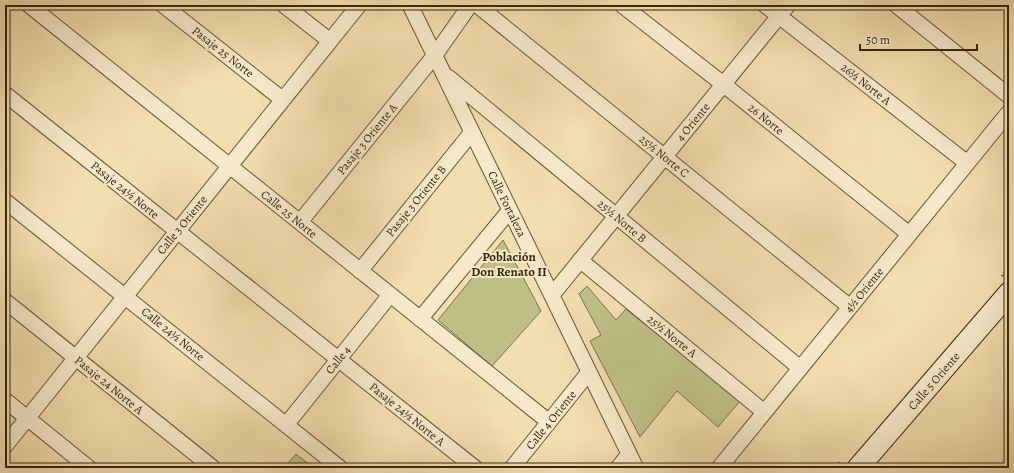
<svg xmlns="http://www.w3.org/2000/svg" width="1014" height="473" font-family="Alegreya,serif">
  <rect width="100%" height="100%" fill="#f3deaf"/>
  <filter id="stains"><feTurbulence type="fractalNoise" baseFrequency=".005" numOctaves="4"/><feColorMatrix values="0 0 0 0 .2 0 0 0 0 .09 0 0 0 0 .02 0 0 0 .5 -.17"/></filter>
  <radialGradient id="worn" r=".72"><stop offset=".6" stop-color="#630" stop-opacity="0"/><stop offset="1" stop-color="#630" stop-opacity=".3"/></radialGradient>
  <path fill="#bfc088" stroke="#7b734a" d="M503,240L541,311L492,366L438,320Z
    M587,286L616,320L626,309L740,401L718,427L677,391L640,437L590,341L601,335L579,294Z
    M296,454L314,468H284Z"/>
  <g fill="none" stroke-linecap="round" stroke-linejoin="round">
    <defs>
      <path id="street" d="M29,5L549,422
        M163,5L283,100
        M284,5L330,41
        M410,5L636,468
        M477,5L850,307
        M622,5L723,84L909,234
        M765,5L967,163
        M896,5L1009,96
        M448,77L800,368
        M5,94L475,468
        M5,201L340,468
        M300,222L435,55L470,5
        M580,260L764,412
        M360,271L472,132
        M552,295L788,5
        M5,301L213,468
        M420,319L510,210
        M5,400L89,468
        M286,425L390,295
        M5,446L359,5
        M512,468L589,372
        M618,468L629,454
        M719,468L1009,112"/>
      <path id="secondary" d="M858,468L1009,293"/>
    </defs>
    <use href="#street" stroke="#665435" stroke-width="17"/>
    <use href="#secondary" stroke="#37260c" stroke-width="23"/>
    <path stroke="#37260c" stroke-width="2.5" stroke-dasharray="1 2" stroke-linecap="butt" d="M1002,276L1009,268
      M835,468L840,462"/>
    <use href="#street" stroke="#f7eacb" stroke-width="15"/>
    <use href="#secondary" stroke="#f7eacb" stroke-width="21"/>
  </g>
  <g text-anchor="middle" stroke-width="4" stroke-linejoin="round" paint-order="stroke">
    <g font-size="12" fill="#37260c" stroke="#f7eacb">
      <text transform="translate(223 52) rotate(38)" y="4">Pasaje 25 Norte</text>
      <text transform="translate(866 84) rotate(38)" y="4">26½ Norte A</text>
      <text transform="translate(766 119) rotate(39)" y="4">26 Norte</text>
      <text transform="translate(693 122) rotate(-51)" y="4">4 Oriente</text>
      <text transform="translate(367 139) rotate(-51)" y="4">Pasaje 3 Oriente A</text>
      <text transform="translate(664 156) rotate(39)" y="4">25½ Norte C</text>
      <text transform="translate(125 190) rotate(39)" y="4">Pasaje 24½ Norte</text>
      <text transform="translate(416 201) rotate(-51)" y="4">Pasaje 3 Oriente B</text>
      <text transform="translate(507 204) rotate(64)" y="4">Calle Fortaleza</text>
      <text transform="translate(289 214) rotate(39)" y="4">Calle 25 Norte</text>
      <text transform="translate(622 221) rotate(40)" y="4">25½ Norte B</text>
      <text transform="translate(182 225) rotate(-51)" y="4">Calle 3 Oriente</text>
      <text transform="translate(864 290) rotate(-51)" y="4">4½ Oriente</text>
      <text transform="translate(173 334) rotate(39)" y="4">Calle 24½ Norte</text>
      <text transform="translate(672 336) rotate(39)" y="4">25½ Norte A</text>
      <text transform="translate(338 360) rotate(-51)" y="4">Calle 4</text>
      <text transform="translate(934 381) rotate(-49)" y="4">Calle 5 Oriente</text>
      <text transform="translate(109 385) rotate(39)" y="4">Pasaje 24 Norte A</text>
      <text transform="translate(407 414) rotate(39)" y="4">Pasaje 24½ Norte A</text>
      <text transform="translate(551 420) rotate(-51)" y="4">Calle 4 Oriente</text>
    </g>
    <g font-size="13" font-weight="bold" fill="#37260c" stroke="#f7eacb">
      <text x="509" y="261">Población<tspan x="509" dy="15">Don Renato II</tspan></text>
    </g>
  </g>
  <rect width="1014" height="473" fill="none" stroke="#f3deaf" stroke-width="20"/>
  <rect x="6" y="6" width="1002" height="461" fill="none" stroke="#37260c" stroke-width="2"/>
  <rect x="10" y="10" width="994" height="453" fill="none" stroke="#37260c"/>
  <path d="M860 44v6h117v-6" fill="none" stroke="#37260c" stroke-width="2"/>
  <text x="866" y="44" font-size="12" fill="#37260c" stroke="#f7eacb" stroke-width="3" paint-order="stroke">50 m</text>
  <rect width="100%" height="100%" filter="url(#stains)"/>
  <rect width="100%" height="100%" fill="url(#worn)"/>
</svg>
